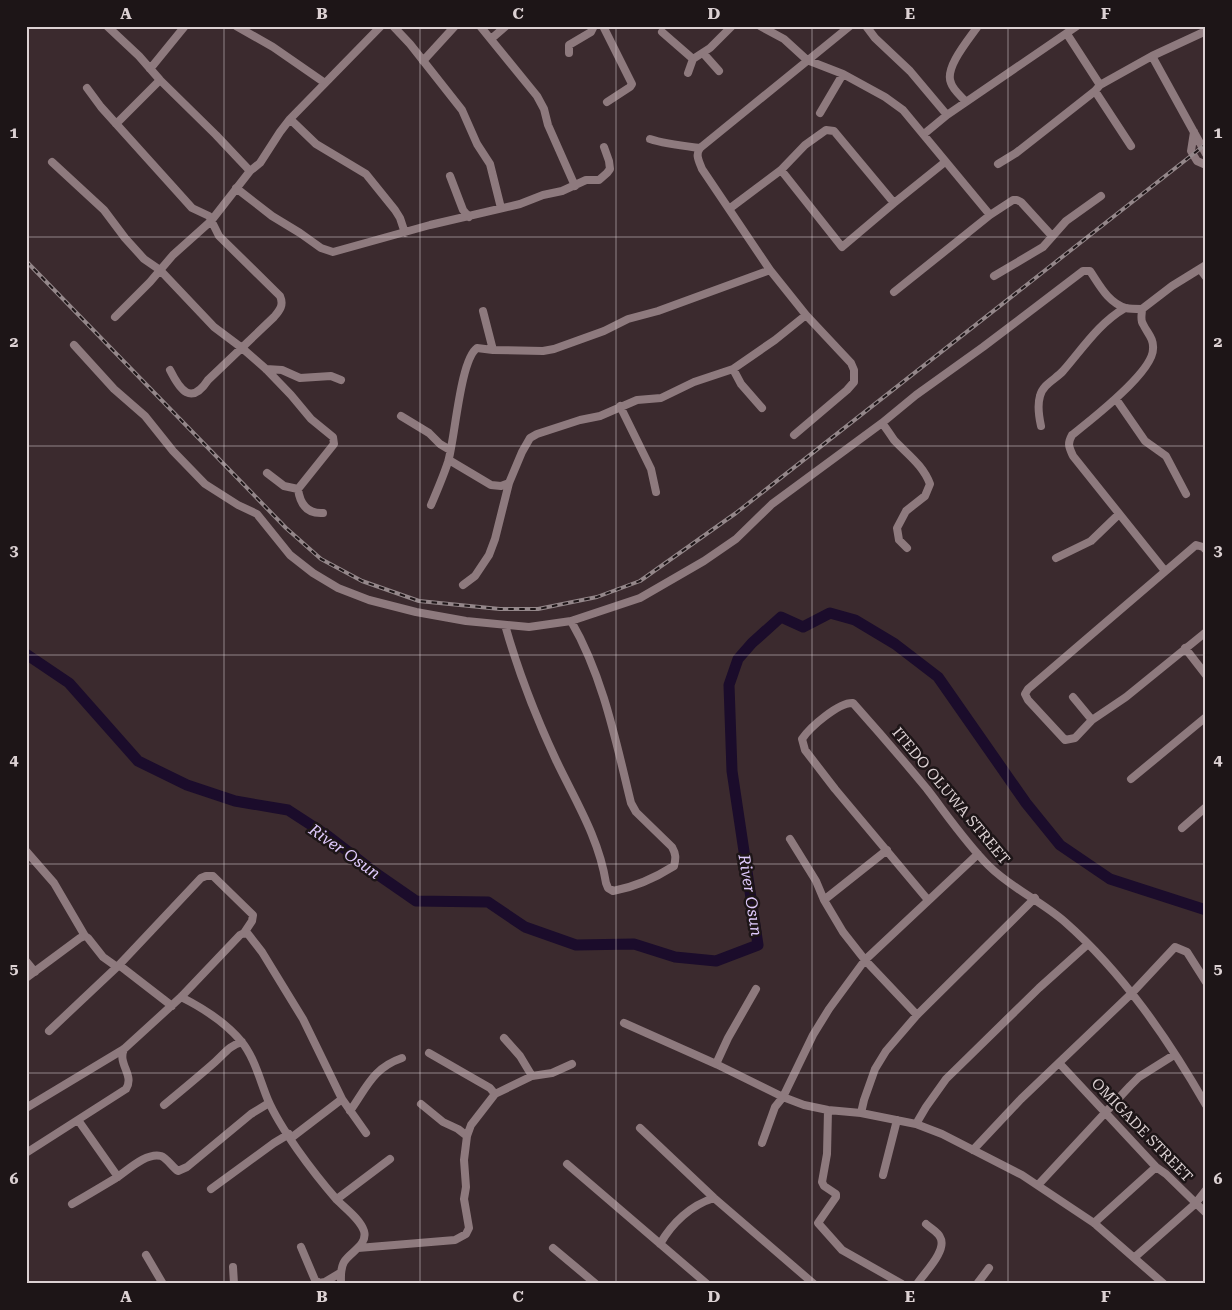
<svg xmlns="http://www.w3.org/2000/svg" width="1232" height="1310" font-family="'Roboto Serif',serif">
  <rect width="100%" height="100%" fill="#3b2a2e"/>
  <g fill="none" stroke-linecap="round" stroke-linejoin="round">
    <path stroke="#1b0c2b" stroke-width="11" d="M26,654L69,683L138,761L187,785L235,801L288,810L328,836L377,874L416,901L488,902L525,927L576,945L634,944L675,957L716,961L758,945L732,771L729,685L738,659L752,643L781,617L803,627L830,613L855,620L895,644L938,677L1026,803L1060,845L1110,879L1206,910"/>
    <path stroke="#8e7a7e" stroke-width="8" d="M107,26L139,56L160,80L216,135L250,171
      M236,26L273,47L325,83
      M393,26L410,44L462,110L477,144L490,164L501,208
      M480,26L537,96L544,109L548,125L575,186
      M603,26L632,84L630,87L607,102
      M760,26L784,39L807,60L843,74L885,97L903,110L990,215
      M866,26L875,38L910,71L947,115
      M662,32L693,59
      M1067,34L1100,85
      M491,39L506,26
      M569,53V45L591,32L594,26
      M703,53L719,71
      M1152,56L1206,154
      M423,61L455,26
      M150,69L185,26
      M688,73L693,59L710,48L732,26
      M87,88L101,107L183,198L192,208L209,216L219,236L280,296C284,305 280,310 274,317L208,380C191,406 180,390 170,370
      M1095,91L1131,146
      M966,102C962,97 953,90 951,83C944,68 969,39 978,26
      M820,113L843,74
      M290,119L316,144L366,174L395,210L400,218L405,233
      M116,124L160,80
      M1194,132L1191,151L1197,161L1206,165
      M924,134L947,115L1077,26
      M650,139C665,144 684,146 700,148
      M52,162L104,210L125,238L144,259L160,270L214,327L242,348L266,369L291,395L311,419L333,437L334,444L298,489C300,504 307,514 323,513
      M998,164L1016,153L1095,91L1100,85L1152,56L1206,31
      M781,170L842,247L894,203
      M450,176L463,210L469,217
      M236,188L272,216L300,233L321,248L333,252L430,225L520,204L543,195L562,191L586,180H599L607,173L610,169L609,161L604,147
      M729,209L781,170L805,145L826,130L834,131L894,203L945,162
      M1200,269L1206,277
      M994,276L1043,247L1066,221L1101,196
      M894,292L990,215L1013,200H1017L1021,202L1052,236
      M1142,309C1142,314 1140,320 1143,324C1147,333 1154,338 1153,349C1153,372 1091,420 1072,435C1067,444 1069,447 1073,456L1165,571
      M483,311L493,350
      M115,317L150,282L173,255L211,221L250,171L260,163L280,132L290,119L381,26
      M74,345L114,389L145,416L173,451L205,484L238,505L257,514L290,555L313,573L338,588L369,600L416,612L466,621L529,627L571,621L640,598L704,561L736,539L772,504L882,423L916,395L983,347L1083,271H1090C1099,284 1108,303 1126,308C1130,309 1137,309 1142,309L1172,286L1206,265
      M266,369L282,370L300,378L331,376L341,380
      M733,369L741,384L762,408
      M1116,399L1145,441L1166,456L1186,494
      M620,406L651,469L656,492
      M401,416L429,433L440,444L450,450
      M882,423C886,428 890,434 894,440C907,454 923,465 930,484L925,496L906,511L897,528L899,540L907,548
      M1041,426C1039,417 1037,406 1040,396C1043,384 1056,379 1063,371C1083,348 1099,323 1125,308
      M794,435L847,390L854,382V370L851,363L806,315L770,270L702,169C699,161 695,155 700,148L850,26
      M449,460L491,485L501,486L509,483
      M267,473L284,486L298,489
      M431,505C437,491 443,477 448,462C455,439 460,360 477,348L493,350L543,351L554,349L604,331L628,319L658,311L770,270
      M1056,558L1091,541L1119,514
      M463,585L475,576L489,555L495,539L509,483L522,452L530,438L537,434L580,420L600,416L637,400L661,398L694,382L733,369L775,340L806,315
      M505,625C518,671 536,717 556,760C575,800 599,838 606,883L608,888L613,891C635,887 655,878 674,866C676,858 676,854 672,847L636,812L631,803C616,742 603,676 571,621
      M1185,648L1206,675
      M1073,697L1092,720L1126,697L1206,632
      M1092,720L1075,738L1065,740L1028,700L1025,694L1028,689L1196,545L1203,547L1206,550
      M1131,779L1206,717
      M1182,828L1206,807
      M790,839L816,881L824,900L843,932L865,960L917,1015
      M26,851L54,883L85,936
      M824,900L887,850
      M928,900L835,789L805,750L802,739C810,727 839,702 853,703C878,731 903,760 927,789C947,815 966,843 989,866C1011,888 1041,901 1065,922C1123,973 1168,1039 1206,1105
      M26,961L35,972
      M119,965L172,1006
      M26,978L80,938L85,936L88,938L103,957L117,967
      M181,997C203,1008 225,1022 241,1041C255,1058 260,1081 268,1100C274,1114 288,1136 297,1149C309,1166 323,1184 337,1200C346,1209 360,1219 364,1231C368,1245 350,1252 344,1262C340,1269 341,1276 341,1284
      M624,1023L716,1064L783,1097L804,1105L828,1110L861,1113L916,1124L942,1134L1022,1175L1094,1223L1164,1284
      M49,1031L119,965L201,878L206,876H213L253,915L252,921L244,933
      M504,1038L520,1056L532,1076
      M429,1053L490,1088L495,1094
      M716,1064L728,1038L756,989
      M1060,1064L1156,1167L1166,1174L1206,1213
      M421,1104L443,1122L458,1129L467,1136
      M164,1105C181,1091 198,1077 215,1062C224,1054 230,1045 242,1042
      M26,1108L124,1049L181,997L240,935L244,933L248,934L262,952L303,1019L342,1099L366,1133
      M828,1110L827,1154L822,1182L824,1186L836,1194V1197L818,1223L842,1250L902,1284
      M350,1111C367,1087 373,1068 402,1058
      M861,1113L864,1100L875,1069L886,1051L917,1015L1035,898
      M78,1120L118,1177
      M916,1124L926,1107L946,1079L1039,988L1088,944
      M640,1128L714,1198L814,1284
      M291,1138L342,1099
      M762,1143L775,1107L783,1097L813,1035L829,1009L865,960L978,854
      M973,1150L1021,1099L1132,993L1175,947L1187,952L1206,982
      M26,1153L126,1089C135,1075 117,1064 124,1049
      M567,1164L707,1284
      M883,1175L897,1120
      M1038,1185L1130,1086L1139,1077L1174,1055
      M211,1189L274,1143L289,1134
      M337,1199L390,1159
      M72,1204C86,1196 101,1187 116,1178C127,1171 146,1152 161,1156C167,1158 172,1167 178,1171L187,1167L251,1114L269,1103
      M1094,1223L1156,1167
      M660,1244C672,1223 691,1205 714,1198
      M301,1247L315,1280L319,1283L325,1282L340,1273
      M358,1248L455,1240L466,1234L469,1228L464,1199L466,1187L464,1160L467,1136L471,1125L495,1094L532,1076L552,1073L572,1064
      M553,1248L596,1284
      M146,1255L163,1284
      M1135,1257L1195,1204L1206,1190
      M233,1267L234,1284
      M917,1284C924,1273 948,1250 940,1237C938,1232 930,1228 926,1224
      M977,1284L989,1268"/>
    <defs>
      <path id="rail" d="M26,261L286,528L321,559L362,581L419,601L500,609H538L597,597L640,581L736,513L1206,144"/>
    </defs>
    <use href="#rail" stroke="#94878a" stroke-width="4"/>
    <use href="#rail" stroke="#1d1517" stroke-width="2" stroke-dasharray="5.5" stroke-linecap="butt"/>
  </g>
  <path fill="none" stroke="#dcd1d3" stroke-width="1" stroke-opacity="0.55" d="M224,26V1284M420,26V1284M616,26V1284M812,26V1284M1008,26V1284M26,237H1206M26,446H1206M26,655H1206M26,864H1206M26,1073H1206"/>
  <g text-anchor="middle" stroke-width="5" stroke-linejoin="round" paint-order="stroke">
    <g font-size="15" fill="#dcd1d3" stroke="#1d1517">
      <text transform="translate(951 796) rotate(50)" y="5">ITEDO OLUWA STREET</text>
      <text transform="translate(1142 1130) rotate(46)" y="5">OMIGADE STREET</text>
    </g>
    <g font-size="16" font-style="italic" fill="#e0cbfe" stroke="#1d1517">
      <text transform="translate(345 851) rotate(35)" y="6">River Osun</text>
      <text transform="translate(751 895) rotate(81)" y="6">River Osun</text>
    </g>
  </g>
  <rect width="1232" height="1310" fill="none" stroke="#1d1517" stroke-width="55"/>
  <rect x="28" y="28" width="1176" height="1254" fill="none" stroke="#dcd1d3" stroke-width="2"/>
  <g font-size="16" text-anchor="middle" font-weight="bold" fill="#dcd1d3">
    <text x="126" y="19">A</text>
    <text x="322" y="19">B</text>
    <text x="518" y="19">C</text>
    <text x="714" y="19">D</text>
    <text x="910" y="19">E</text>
    <text x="1106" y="19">F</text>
    <text x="14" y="138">1</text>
    <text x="1218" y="138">1</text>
    <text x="14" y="347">2</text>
    <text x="1218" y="347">2</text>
    <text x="14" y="556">3</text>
    <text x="1218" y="556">3</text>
    <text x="14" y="765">4</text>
    <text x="1218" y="765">4</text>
    <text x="14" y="974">5</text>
    <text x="1218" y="974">5</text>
    <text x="14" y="1184">6</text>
    <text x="1218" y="1184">6</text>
    <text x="126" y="1302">A</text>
    <text x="322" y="1302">B</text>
    <text x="518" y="1302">C</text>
    <text x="714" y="1302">D</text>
    <text x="910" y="1302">E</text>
    <text x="1106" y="1302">F</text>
  </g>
</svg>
